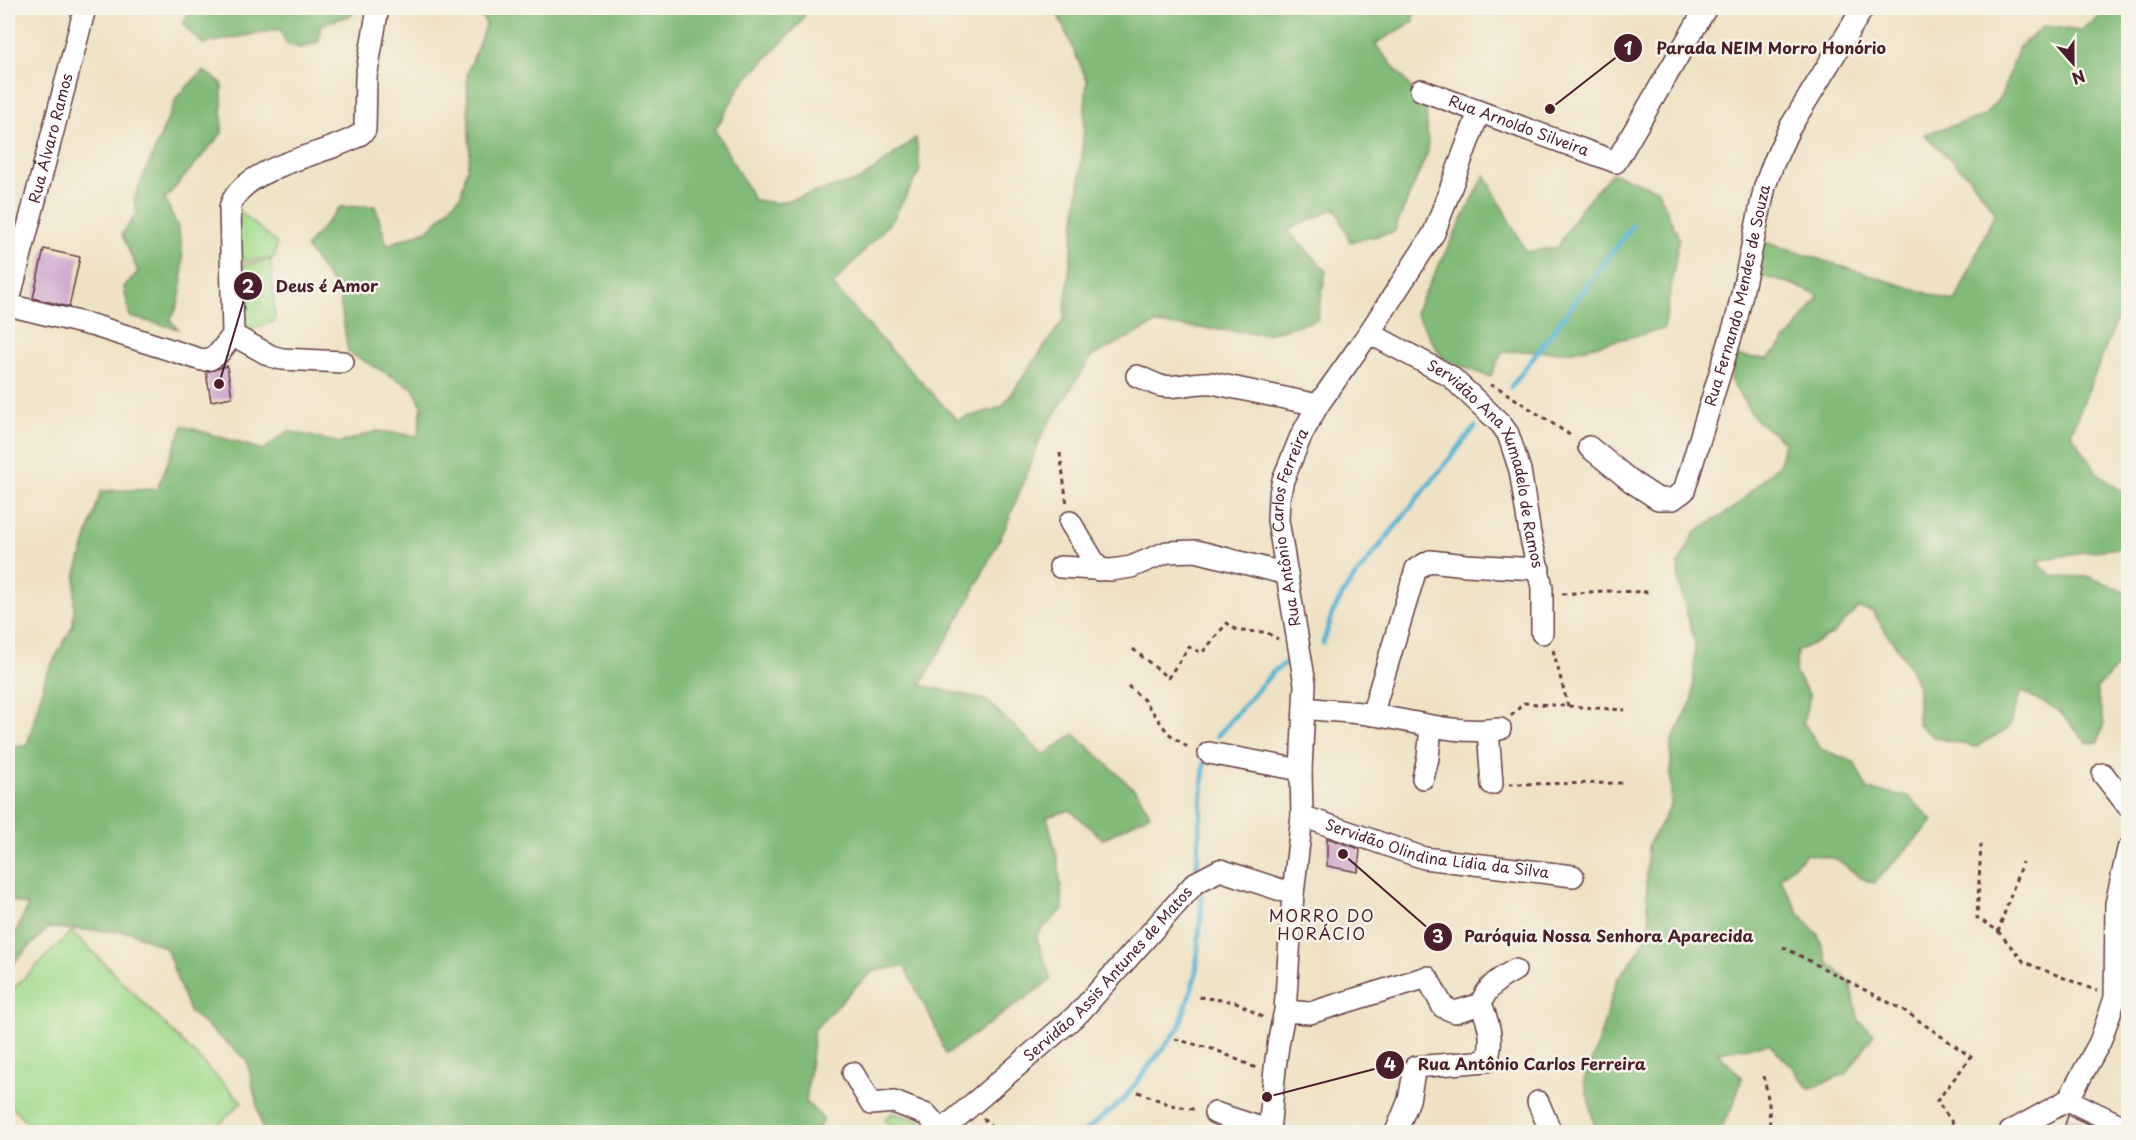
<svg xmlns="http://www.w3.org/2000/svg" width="2136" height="1140" font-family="'Playpen Sans',sans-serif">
  <rect width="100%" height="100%" fill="#f7f3e8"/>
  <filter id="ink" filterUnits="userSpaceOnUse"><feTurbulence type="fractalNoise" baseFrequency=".0167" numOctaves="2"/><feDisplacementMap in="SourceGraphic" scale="12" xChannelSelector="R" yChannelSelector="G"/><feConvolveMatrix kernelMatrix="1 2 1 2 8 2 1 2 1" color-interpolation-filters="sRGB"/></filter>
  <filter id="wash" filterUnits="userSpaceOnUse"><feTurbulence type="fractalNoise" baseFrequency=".008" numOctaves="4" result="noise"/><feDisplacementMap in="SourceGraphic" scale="24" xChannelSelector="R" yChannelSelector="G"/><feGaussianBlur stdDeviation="1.35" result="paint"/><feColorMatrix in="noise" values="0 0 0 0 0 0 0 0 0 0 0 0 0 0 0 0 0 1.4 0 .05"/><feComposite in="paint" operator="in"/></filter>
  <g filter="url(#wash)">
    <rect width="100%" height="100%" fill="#efe2c4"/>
    <path fill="#a3db8c" stroke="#767d5c" stroke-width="1.5" d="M236,208L277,243L274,258L235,262Z
      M271,260L275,321L249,331L237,320L236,266Z
      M72,931L242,1102L211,1132H37L8,1103V994Z
      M892,1113L921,1120L932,1132H895L884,1120Z"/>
    <path fill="#82bb78" stroke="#666d52" stroke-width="1.5" d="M190,8H355L352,15L321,25L319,42L300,48L286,44L280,29L203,44L183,25Z
      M477,8H807L801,22L741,85L715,130L754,200L777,203L860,180L916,138L920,170L893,219L833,285L877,335L957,420L1002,407L1064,319L1081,169L1087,80L1055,8H1413L1414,21L1375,44L1426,106L1428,151L1394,232L1350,242L1336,208L1288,230L1326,271L1317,320L1267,334L1155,324L1092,356L1043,432L1007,524L967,604L921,685L986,700L1044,755L1074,734L1137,792L1150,814L1103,839L1070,810L1047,817L1058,860L1063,909L1036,935L1051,980L946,1054L933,1022L904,966L874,971L852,990L814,1030L806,1102L823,1119L817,1132H263L247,1060L189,1011L166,948L131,932L48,928L8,969V945L12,940L28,906L8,899V746H27L46,675L73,625L76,574L101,491L157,489L183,426L263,450L288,431L340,443L377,431L418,436L422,406L413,388L348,352L339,293L306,247L340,207L375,206L387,245L430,229L461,195L470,155L467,75L486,24Z
      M2112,8H2128V292L2071,433L2099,475L2128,496V547L2082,552L2036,561L2052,576L2090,577L2128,594V644L2126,658L2096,689L2104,723L2098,742L2087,743L2058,710L2021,691L2008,729L1975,747L1933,737L1918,724V686L1908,664L1872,611L1858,608L1832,635L1797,651L1795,673L1810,696L1803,722L1821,749L1854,762L1868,790L1908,796L1933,821L1874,883L1861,878L1837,859L1806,854L1780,878L1799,913L1818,935L1828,963L1850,982L1859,1021L1874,1034L1847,1073L1809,1089L1792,1067L1769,1044L1717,1052L1742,1078L1733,1106L1720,1130L1721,1132H1596L1584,1080L1596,1050L1617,979L1640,950L1650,929L1646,881L1648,845L1671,806V742L1693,699L1695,643L1679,584L1678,565L1695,533L1736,506L1780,463L1784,442L1755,419L1731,381L1735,356L1768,359L1794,331L1819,296L1792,284L1753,274L1758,240L1955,302L1995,212L1969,177L1924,134L1984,116L2001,96L2019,47L2044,26L2080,31Z
      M203,71L222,83V133L165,199C169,209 175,219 178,229C185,252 185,301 170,320L178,329L130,317L124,287L138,272L122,234L137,213L134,199L177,97Z
      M1612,173L1657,189L1679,238L1664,329L1568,352L1503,351L1490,377L1442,358L1415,312L1485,175L1526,252L1558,247L1580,209Z"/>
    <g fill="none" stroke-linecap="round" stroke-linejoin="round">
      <path stroke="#53b4d2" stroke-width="5" d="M1511,387L1632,226
        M1323,643L1333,612L1347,587L1475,427
        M1217,736L1274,671L1290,660
        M1197,867L1204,764
        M1084,1132L1122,1101L1179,1028L1196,974L1202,897"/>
    </g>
    <g id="blocks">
      <path fill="#cda6cd" d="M44,249L80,257L69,307L33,298Z
        M227,366L232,397L211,401L206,372Z
        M1327,838L1360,849L1358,872L1327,866Z
        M2068,1115L2075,1118L2106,1132H2063Z"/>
    </g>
  </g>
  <g filter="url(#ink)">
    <use href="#blocks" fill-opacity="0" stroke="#633c42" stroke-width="1.5"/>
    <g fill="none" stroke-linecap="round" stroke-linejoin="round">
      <defs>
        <g id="minor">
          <path id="s1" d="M1421,90L1616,162L1706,8"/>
          <path id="s2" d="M8,304L85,8"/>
          <path d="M8,305L95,326L202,360L210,359L218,354L233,335L230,208C237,174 303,158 333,147C344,142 357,139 365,130L366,77L378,8"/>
          <path id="s3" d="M1369,333L1450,376L1501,424L1508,434L1520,470L1530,534L1542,587V633"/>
          <path d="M233,335L271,356L282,359L343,362"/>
          <path d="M1137,376C1145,379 1153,384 1161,386C1178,389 1195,381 1212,383L1318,405"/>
          <path id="s4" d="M1589,447L1632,482L1658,499H1673L1684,491L1737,317L1765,186L1773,164L1789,129L1863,8"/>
          <path d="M1070,522L1099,570"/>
          <path d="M1060,567L1111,570L1131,567L1167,552L1196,551L1287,574"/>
          <path d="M1304,708C1327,711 1351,711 1374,715C1416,722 1457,735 1500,729"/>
          <path d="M1372,715L1416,569L1430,561L1466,565L1539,569"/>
          <path d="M1488,730L1492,784"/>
          <path d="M1209,753L1301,770"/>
          <path d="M2103,774L2128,806"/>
          <path d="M1423,778L1428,758L1431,727"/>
          <path id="s5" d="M1302,816L1424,858L1573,876"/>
          <path d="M1285,1011L1310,1013L1427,977L1443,1007L1455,1012L1481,1004C1486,987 1500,978 1515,970"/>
          <path d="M853,1073L871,1104L894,1102L927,1115L941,1131"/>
          <path d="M2068,1100L2128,1129"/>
          <path d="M1538,1102L1551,1132"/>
          <path d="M1215,1113L1270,1131"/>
          <path id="s6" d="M940,1132L1079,1013L1195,883L1220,870L1293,894"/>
          <path id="s7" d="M1269,1132C1273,1092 1275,1050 1285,1011L1293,894L1302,816L1301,770L1305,684L1278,520L1279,498L1283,480L1301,436L1318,405L1369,333L1434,233L1479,112"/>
          <path d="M1396,1132L1409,1100L1415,1067L1487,1061C1494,1040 1489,1024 1481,1004"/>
          <path d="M2010,1132L2068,1100L2100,1042L2115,998L2116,904L2128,849"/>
        </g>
      </defs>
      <use href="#minor" stroke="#633c42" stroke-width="24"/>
      <path stroke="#633c42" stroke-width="3" stroke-dasharray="4.5 4.5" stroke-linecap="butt" d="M1490,385L1497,387L1573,437
        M1060,453L1067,505
        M1562,594L1604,591L1648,592
        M1133,649L1168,678L1189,647L1202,653L1227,623L1238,631L1266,632L1278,639
        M1553,650L1568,706
        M1128,686L1144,700L1168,733L1190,749
        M1511,716L1524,703L1625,710
        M1509,784L1625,783
        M1981,844L1977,918L1997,930L2024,962L2097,991
        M1998,932L2022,862
        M1783,947L1905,1011L1971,1057L1937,1101L1959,1132
        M1199,997L1236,1002L1264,1018
        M1175,1039L1216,1050L1256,1068
        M1764,1076L1769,1104L1770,1132
        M1138,1092L1171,1105L1198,1110
        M983,1118L996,1132"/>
      <use href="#minor" stroke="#fff" stroke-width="21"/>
    </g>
  </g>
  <g text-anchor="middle" stroke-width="5" stroke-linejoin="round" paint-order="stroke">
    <g font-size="15" fill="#4a1f2b" stroke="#f7f3e8">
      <text dy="5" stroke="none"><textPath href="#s1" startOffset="104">Rua Arnoldo Silveira</textPath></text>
      <text dy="5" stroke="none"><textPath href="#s2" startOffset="171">Rua Álvaro Ramos</textPath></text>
      <text dy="5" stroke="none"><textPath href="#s4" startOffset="318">Rua Fernando Mendes de Souza</textPath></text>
      <text dy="5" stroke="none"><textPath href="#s3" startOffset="189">Servidão Ana Xumadelo de Ramos</textPath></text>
      <text dy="5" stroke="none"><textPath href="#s7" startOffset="610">Rua Antônio Carlos Ferreira</textPath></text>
      <text dy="5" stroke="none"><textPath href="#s5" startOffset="140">Servidão Olindina Lídia da Silva</textPath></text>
      <text dy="5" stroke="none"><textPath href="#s6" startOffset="231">Servidão Assis Antunes de Matos</textPath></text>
    </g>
    <g font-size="16" letter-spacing="1.5" fill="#4a1f2b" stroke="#f7f3e8">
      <text x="1322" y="922">MORRO DO<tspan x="1322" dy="18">HORÁCIO</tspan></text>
    </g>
  </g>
  <path fill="none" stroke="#4a1f2b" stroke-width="2" d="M1550 109L1628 48M219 384L248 286M1343 854L1438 937M1267 1097L1390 1065"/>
  <g fill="#4a1f2b" stroke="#f7f3e8" stroke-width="2">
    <circle cx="1550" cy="109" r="6"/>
    <circle cx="219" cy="384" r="6"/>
    <circle cx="1343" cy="854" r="6"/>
    <circle cx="1267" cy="1097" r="6"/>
    <circle cx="1628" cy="48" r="15"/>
    <circle cx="248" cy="286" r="15"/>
    <circle cx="1438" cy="937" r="15"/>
    <circle cx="1390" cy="1065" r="15"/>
  </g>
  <g font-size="18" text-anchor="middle" font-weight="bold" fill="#fff">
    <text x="1628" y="55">1</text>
    <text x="248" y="293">2</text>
    <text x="1438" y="943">3</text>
    <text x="1390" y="1071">4</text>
  </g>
  <g font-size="16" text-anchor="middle" font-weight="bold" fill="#4a1f2b" stroke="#f7f3e8" stroke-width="5" stroke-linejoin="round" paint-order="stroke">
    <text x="1771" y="54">Parada NEIM Morro Honório</text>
    <text x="327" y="292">Deus é Amor</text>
    <text x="1609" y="942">Paróquia Nossa Senhora Aparecida</text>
    <text x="1532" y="1070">Rua Antônio Carlos Ferreira</text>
  </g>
  <rect width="2136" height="1140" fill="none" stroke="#f7f3e8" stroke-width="30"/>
  <g transform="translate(2073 63) rotate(159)" stroke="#f7f3e8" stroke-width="4.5" paint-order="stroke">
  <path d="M0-4.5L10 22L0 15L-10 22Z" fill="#4a1f2b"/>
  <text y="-9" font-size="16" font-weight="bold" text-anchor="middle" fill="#4a1f2b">N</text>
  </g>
</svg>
